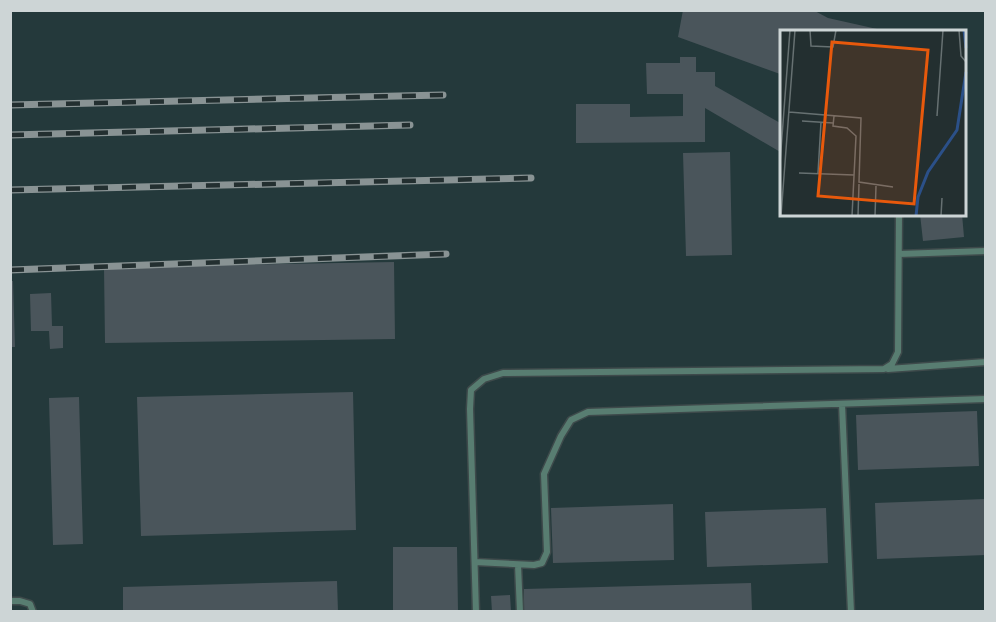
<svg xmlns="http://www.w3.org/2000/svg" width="996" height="622" font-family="Lato,sans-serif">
  <rect width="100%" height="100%" fill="#232f30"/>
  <path fill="#24393b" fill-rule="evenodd" d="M10,11H985V611H11ZM782,32H964V214H782Z"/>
  <path fill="#4a555b" d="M683,10H813L828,18L886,31L782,32V70L780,74L678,37Z
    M680,57H696V72H715V86L782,124V153L705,108V142L576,143V104H630V117L683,116V94H647L646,63H680Z
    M730,152L732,255L686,256L683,153Z
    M920,214H962L964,237L923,241Z
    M394,262L395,339L105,343L104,267Z
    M10,281H13L15,347H10Z
    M51,293L52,326H63V348L50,349L49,331H31L30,294Z
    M353,392L356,530L141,536L137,397Z
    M79,397L83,544L53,545L49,398Z
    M977,411L979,466L858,470L856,415Z
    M986,499V555L877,559L875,503Z
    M673,504L674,560L553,563L551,508Z
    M826,508L828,563L707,567L705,512Z
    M393,547H457L458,612H393Z
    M337,581L338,612H123V587Z
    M751,583L752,612H524V589Z
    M510,595L511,612H492L491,596Z"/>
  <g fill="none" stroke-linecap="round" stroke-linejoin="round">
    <defs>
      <path id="lane" d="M899,254L986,251
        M888,369L986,362
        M842,404L851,612
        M475,562L534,565L542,563L547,552L544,474L561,436L571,420L588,412L986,399
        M518,565L520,612
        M10,601H20L30,604L33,612
        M476,612L470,409L471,390L484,379L503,373L884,369L892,364L898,352L899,214"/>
    </defs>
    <use href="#lane" stroke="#3e4a4b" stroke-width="9"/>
    <use href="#lane" stroke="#587d71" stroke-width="6"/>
    <defs>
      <path id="rail" d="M10,105L443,95
        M10,135L410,125
        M10,190L531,178
        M10,270L446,254"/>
    </defs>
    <use href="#rail" stroke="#899394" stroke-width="7"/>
    <use href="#rail" stroke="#232f30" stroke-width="4.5" stroke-dasharray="14" stroke-linecap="butt"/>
  </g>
  <g transform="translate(780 30)">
    <rect width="186" height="186" fill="#232f30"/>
    <path fill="none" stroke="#2b5088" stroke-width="3" d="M184,0L186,18M136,186L138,167L148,142L177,100L186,42"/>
    <path fill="none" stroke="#677172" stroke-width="1.5" d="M30,0L31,16L53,17L56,0M179,0L181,26L186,32M9,82L81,88L79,152L113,157M54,86L53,96L67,98L76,106L72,186M157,86L163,0M22,91L53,93M0,133L10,0M19,143L74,145M38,143L41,92M1,186L15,0M78,186L79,154M95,186L96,156M161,186L162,168"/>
    <path fill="#e8590c" fill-opacity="0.15" stroke="#e8590c" stroke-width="3" d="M52,12L148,20L134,174L38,166Z"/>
    <rect width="186" height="186" fill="none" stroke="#cdd5d6" stroke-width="3"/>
  </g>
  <rect width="996" height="622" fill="none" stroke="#cdd5d6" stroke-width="24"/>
</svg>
